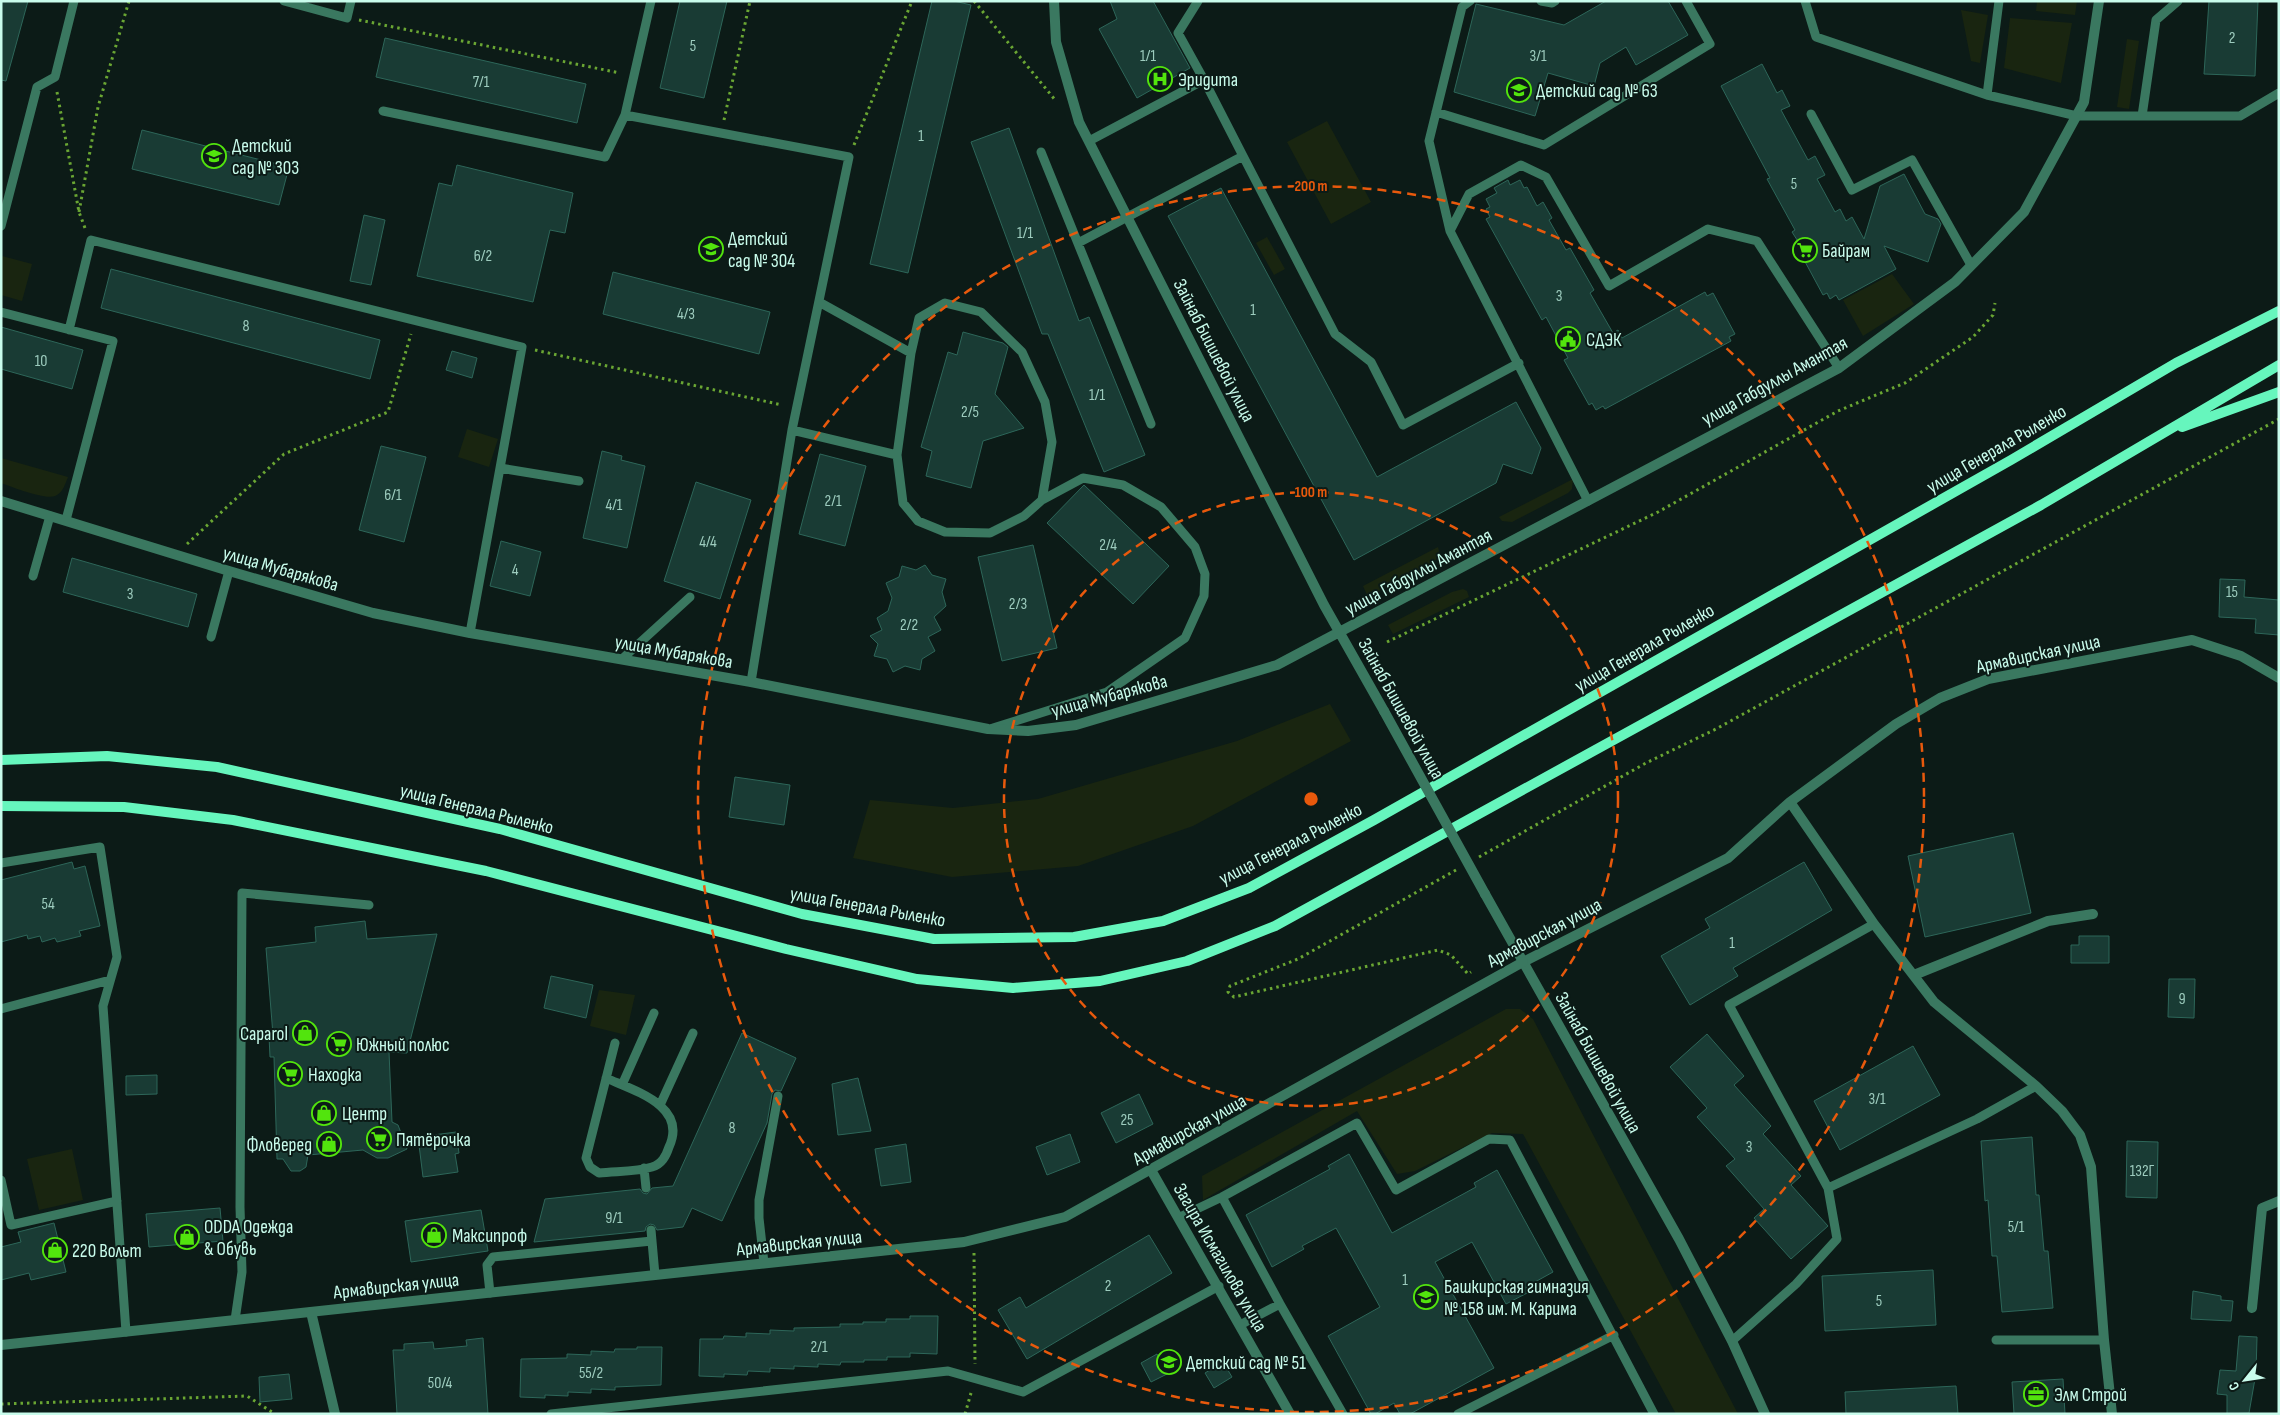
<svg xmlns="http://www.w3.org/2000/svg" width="2280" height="1415" font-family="'Sofia Sans Condensed',sans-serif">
  <rect width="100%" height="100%" fill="#0c1b17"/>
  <path fill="#192510" d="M2037,1H2077L2075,15L2036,11Z
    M1961,10L1988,15L1980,63L1971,61Z
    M2010,18L2072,23L2061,83L2004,68Z
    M2127,39L2139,41L2129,109L2117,107Z
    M1327,121L1371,202L1331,224L1287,142Z
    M1267,237L1285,269L1274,275L1256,243Z
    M2,256L32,264L22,301L1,295Z
    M1892,274L1914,304L1863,336L1843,300Z
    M467,429L498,439L489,467L458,457Z
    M1,458L68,477C65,484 63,493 55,496C45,500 12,487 1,483Z
    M1573,479L1572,489L1568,493L1512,522L1502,521L1499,517Z
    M1438,547L1440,555L1433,563L1368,597L1363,586Z
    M1463,589L1467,591L1469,597L1393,634L1388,625L1452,592Z
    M1330,704L1351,741L1193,826L1078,866L952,877L853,858L870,800L953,808L1038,799L1237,741Z
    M599,990L635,995L626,1035L590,1026Z
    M1506,1009H1520L1533,1019L1738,1414H1676L1523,1134L1492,1133L1415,1171L1397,1174L1357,1111L1203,1200L1202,1176Z
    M72,1149L83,1200L39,1210L27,1159Z"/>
  <path fill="#193b34" stroke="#2d6659" d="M1,1H28L6,81L1,80Z
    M680,1H727L704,98L660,88Z
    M932,1H954L971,5L908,273L870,264Z
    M1110,1H1153L1190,68L1137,98L1099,29L1117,19Z
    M1606,1H1668L1688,35L1636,65L1626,47L1600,63L1594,86L1548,73L1535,116L1454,92L1476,4L1564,25Z
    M2209,1H2258L2255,76L2204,74Z
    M385,38L586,84L577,123L376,77Z
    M1762,64L1777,93L1782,90L1790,106L1781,110L1808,160L1815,156L1825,175L1817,179L1835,212L1840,209L1846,221L1852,217L1864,239L1880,186L1904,174L1925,214L1938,219L1941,224L1928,262L1884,246L1896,269L1839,300L1836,295L1830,299L1827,293L1823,295L1796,245L1799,243L1792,232L1795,230L1767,179L1770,178L1721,86Z
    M1009,128L1079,321L1089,317L1145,455L1104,472L1048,334H1042L971,142Z
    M142,130L289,167L279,205L132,169Z
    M457,165L573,193L565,233L550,230L533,302L417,276L439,183L452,186Z
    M1508,180L1510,185L1520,180L1524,188L1527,187L1537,206L1543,202L1552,218L1549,220L1566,250L1570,248L1594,290L1590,293L1613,333L1618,330L1622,338L1705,292L1707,296L1713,293L1735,334L1729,337L1731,341L1605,409L1603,406L1596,410L1592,403L1589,405L1564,360L1568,358L1546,317L1542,320L1486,219L1490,217L1486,209L1490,207L1486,199L1497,193L1494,188Z
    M1221,188L1377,477L1516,402L1541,448L1532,474L1503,464L1496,483L1354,560L1168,216Z
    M364,215L385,220L371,285L350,281Z
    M111,269L380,340L370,379L101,308Z
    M613,272L770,312L759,354L603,314Z
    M1,327L83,350L72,389L1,369Z
    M963,332L1003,343L1008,347L995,394L1024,428L983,441L971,488L926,476L932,451L921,447L948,352L957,355Z
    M452,351L477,358L472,378L446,370Z
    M381,446L426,457L404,542L359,530Z
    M602,451L622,456L621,460L645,466L627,548L583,538Z
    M820,454L866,466L845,546L799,534Z
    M696,482L751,500L720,599L664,581Z
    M1084,485L1169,566L1133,604L1047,523Z
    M501,541L541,552L530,596L490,586Z
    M1033,545L1057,648L1002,661L978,557Z
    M72,558L197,594L188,627L63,592Z
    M925,565L932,575L946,579L942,592L946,606L934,617L941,630L928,637L935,651L922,659L920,670L905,666L893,672L887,659L874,656L878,644L870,636L882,630L877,618L888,611L892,598L886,583L899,577L902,566L916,570Z
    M2220,579L2245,580L2244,597L2279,600V635L2255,633L2256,619L2219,617Z
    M735,777L790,785L784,825L729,817Z
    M2013,833L2031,913L1925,937L1908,856Z
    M72,862L74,869L85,866L100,926L79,931L81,936L57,942L55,938L42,942L40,936L28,939L27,935L1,942V880Z
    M1804,862L1832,910L1733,968L1738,976L1690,1005L1661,956L1710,928L1705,919Z
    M365,921L367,939L437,934L407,1053L389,1052L392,1122L398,1125L407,1149L388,1158H377L363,1150L308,1155L306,1167L300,1171H291L283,1159H277L274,1057H270L269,1036L273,1035L266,948L316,942L315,927Z
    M2079,936H2109V963H2071V945H2079Z
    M551,976L593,985L586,1018L544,1008Z
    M2169,979H2195L2194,1018L2168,1017Z
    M742,1033L796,1058L781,1091L775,1090L772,1094L767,1123L722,1221L692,1208L683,1227L657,1230L654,1225L650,1224L646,1227L645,1231L534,1242L545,1199L640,1189L643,1193L647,1194L652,1188L673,1186Z
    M1707,1034L1744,1076L1734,1085L1771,1126L1763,1134L1801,1176L1791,1185L1828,1226L1791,1259L1754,1218L1764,1209L1726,1166L1735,1159L1697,1117L1707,1108L1670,1067Z
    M1913,1046L1940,1095L1840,1150L1814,1101Z
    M157,1075V1094L126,1095V1076Z
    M858,1078L871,1131L838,1135L832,1084Z
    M1139,1094L1153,1124L1116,1143L1101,1113Z
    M456,1132L459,1153L455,1154L458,1172L423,1177L418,1137Z
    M1070,1134L1080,1162L1047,1175L1036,1147Z
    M2032,1137L2036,1195H2039L2044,1251H2048L2053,1308L2002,1312L1997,1256H1992L1988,1200L1985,1201L1981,1141Z
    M2127,1141L2158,1142L2157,1198L2126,1197Z
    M906,1144L911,1182L881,1186L875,1149Z
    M1349,1154L1392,1233L1476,1187L1474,1183L1497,1170L1553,1272L1526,1287L1529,1292L1506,1304L1472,1242L1435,1262L1494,1368L1410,1414H1400L1394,1403L1375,1414H1371L1328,1336L1380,1307L1336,1228L1302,1246L1304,1249L1272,1267L1246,1215L1330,1169L1328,1166Z
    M220,1208L223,1241L149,1247L146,1214Z
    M481,1210L488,1251L411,1262L405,1221Z
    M54,1223L66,1272L31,1280L29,1273L1,1280V1247L21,1242L18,1232Z
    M1149,1235L1172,1273L1027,1359L998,1310L1020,1297L1026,1308Z
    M1933,1270L1936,1325L1825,1331L1822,1276Z
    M2193,1291L2221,1296V1300L2233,1301L2231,1321L2191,1319Z
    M910,1316H938L937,1354L910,1353V1357H887V1360H864V1362H841L840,1365L818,1364V1367L794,1366V1369L770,1368V1372L748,1371L747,1375L724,1374V1377L699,1376L700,1339H723L724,1336L746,1337V1333L770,1334V1330L794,1331V1328L840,1327V1324H863V1322H886V1319H910Z
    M2239,1336L2257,1337L2256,1373L2249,1413L2227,1414V1395L2217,1394L2220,1370L2236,1371Z
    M483,1338L488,1414H397L393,1350H404V1344L433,1342L434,1349L467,1346L466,1340Z
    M637,1347H662L661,1385L615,1387V1390L591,1389V1393L568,1392V1396L545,1395V1398L520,1397L521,1359L567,1358V1354L591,1355V1351L614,1352L615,1349H637Z
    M1157,1354L1167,1374L1151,1382L1141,1363Z
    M1223,1362L1232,1377L1214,1388L1205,1373Z
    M289,1374L292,1399L260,1402L259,1377Z
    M2063,1379L2065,1414H2014L2012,1382Z
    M1956,1386L1958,1414H1846L1845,1392Z"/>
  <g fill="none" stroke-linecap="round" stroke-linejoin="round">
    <path stroke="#6aa633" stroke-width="3" stroke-dasharray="2.5 4" stroke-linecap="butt" d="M974,1L1056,101
      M359,20L620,73
      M57,92L79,212L85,228
      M724,120L750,1
      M854,145L912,1
      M79,212L98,107L129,1
      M535,350L782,405
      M187,544L284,454L388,412L411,334
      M1387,642L1658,512L1838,411L1905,383L1973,337L1993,315L1995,303
      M1479,857L1646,763L1716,729L2279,419
      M1456,870L1298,959L1230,986L1228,992L1234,997L1438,950L1451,955L1468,974L1471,972
      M974,1253L975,1364
      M1,1404L247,1396L275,1414
      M965,1414L971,1393"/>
    <path stroke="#3a7860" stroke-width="9" d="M284,1L347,18L351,1
      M651,1L625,115L849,157L792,430L751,682
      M1198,1L1178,33L1204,80
      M1541,1L1552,3L1555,1
      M1805,1L1816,37L1987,95L2077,116H2240L2279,93
      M1987,95L1999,1
      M383,111L605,157L625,115
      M1436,112L1544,145L1710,44L1686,1
      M1811,114L1852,190L1912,160L1971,265
      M2142,116L2156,20L2178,1
      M1089,141L1204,80L1243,156
      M1041,152L1151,424
      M1,226L37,87L55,77L74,1
      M1450,231L1429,141L1462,7L1470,1
      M1078,243L1243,156L1335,334L1371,362L1403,425L1519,363
      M819,302L911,353
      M1,312L113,341L66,520
      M69,330L91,240L522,347L470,633
      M792,430L897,455
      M500,468L579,481
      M1588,501L1450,231L1469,194L1521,165L1546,177L1609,286L1708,229L1757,241L1839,368
      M33,576L50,516
      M211,637L229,571
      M622,659L690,597
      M993,728L1107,692L1185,638L1204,596L1205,574L1195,547L1161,507L1123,485L1083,478L1042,500L1024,516L990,533L945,532L918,521L903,503L897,455L911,353L919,318L945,303L981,312L1022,352L1045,402L1052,442L1042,500
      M1,863L100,847L117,957L103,1006L126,1332
      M1,1009L110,980
      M606,1078C635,1091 688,1106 669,1147C666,1156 662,1164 652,1167C636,1172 616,1171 599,1173L590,1167L586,1158L615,1043
      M622,1085L654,1013
      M660,1105L693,1033
      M644,1168L646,1188
      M1,1180L11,1225L117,1201
      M1828,1188L1729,1005L1874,924
      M1222,1197L1280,1304L1343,1414
      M1180,1217L1222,1197L1357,1123L1396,1190L1489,1139L1510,1140L1654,1414
      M651,1230L655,1275
      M764,1263L759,1218V1200L778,1096
      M490,1293L487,1265L493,1257L652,1241
      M235,1320L242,1272L240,1207L242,893L369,905
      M1240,1325L1280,1304
      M1996,1340H2104
      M1732,1341L1796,1284L1837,1239L1828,1188L1977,1119L2036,1086
      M551,1414L948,1371L1023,1392L1219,1286
      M1458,1414L1614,1335"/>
    <path stroke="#3a7860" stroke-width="10" d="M1054,1L1056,42L1079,122L1324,605L1384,711
      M1,501L229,571L373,613L470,633L751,682L988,729L1028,731L1076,725L1277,665L1839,368L1955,282L2024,212L2084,102L2099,1
      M1790,802L1874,924L1934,1002L2036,1086L2062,1111L2080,1135L2091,1167L2104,1340L2112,1414
      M1485,894L1679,1239L1732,1341L1765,1414
      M1523,962L1728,858L1790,802L1896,724L1940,698L1988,679L2192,640L2241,656L2279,678
      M1914,975L2048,921L2093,914
      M1151,1170L1290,1414
      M2252,1308L2262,1208L2279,1201
      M311,1312L335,1414"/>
    <path stroke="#3a7860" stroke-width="10" d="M1,1345L964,1242L1065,1217L1523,962"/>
    <path stroke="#66f6bd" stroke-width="10" d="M2182,427L2279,392
      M1,760L107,756L217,767L500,829L802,914L934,939L1074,937L1163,921L1249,888L1374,820L2011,460L2176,363L2279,311
      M1,806L124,807L233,820L486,871L786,949L917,979L1013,988L1100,981L1187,961L1275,926L2041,505L2279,365"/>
    <path stroke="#3a7860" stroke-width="10" d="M1384,711L1485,894"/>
  </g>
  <g fill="none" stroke="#e8590c" stroke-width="2.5" stroke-dasharray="9 6">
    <circle cx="1311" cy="799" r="307"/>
    <circle cx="1311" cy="799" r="613"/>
  </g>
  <defs>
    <symbol id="hospital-ring" viewBox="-11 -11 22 22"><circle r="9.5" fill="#0c1b17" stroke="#52e40d" stroke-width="1.5"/><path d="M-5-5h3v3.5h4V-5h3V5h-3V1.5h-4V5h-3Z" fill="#52e40d"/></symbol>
    <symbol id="school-ring" viewBox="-11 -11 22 22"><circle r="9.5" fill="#0c1b17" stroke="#52e40d" stroke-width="1.5"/><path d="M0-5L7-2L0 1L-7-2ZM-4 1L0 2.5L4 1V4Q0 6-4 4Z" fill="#52e40d"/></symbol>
    <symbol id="supermarket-ring" viewBox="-11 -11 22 22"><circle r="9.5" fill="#0c1b17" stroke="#52e40d" stroke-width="1.5"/><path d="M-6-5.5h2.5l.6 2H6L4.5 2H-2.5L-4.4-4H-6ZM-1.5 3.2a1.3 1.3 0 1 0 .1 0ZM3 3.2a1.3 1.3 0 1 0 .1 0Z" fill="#52e40d"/></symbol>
    <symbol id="civic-ring" viewBox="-11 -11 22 22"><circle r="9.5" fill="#0c1b17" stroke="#52e40d" stroke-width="1.5"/><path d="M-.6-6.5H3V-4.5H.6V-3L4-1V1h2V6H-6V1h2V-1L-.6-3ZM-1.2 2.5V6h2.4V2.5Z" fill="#52e40d"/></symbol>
    <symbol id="shop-ring" viewBox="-11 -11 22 22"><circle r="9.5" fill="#0c1b17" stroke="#52e40d" stroke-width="1.5"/><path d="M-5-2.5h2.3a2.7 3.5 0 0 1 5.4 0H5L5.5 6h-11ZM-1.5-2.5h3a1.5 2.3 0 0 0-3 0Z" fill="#52e40d"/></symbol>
    <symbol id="office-ring" viewBox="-11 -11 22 22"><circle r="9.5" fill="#0c1b17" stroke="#52e40d" stroke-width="1.5"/><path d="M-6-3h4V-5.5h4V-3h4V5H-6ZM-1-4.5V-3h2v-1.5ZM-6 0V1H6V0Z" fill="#52e40d"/></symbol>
  </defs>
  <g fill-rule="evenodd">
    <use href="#hospital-ring" x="1146" y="65" width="28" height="28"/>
    <use href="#school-ring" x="1505" y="76" width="28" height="28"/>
    <use href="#school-ring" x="200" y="142" width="28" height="28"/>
    <use href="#school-ring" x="697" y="235" width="28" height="28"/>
    <use href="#supermarket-ring" x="1791" y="236" width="28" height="28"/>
    <use href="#civic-ring" x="1554" y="325" width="28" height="28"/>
    <use href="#shop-ring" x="291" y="1019" width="28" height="28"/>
    <use href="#supermarket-ring" x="325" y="1030" width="28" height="28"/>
    <use href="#supermarket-ring" x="276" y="1060" width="28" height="28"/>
    <use href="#shop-ring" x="310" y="1099" width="28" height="28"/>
    <use href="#supermarket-ring" x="365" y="1125" width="28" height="28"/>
    <use href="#shop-ring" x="315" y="1130" width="28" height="28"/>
    <use href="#shop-ring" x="420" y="1221" width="28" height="28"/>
    <use href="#shop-ring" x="173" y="1223" width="28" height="28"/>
    <use href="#shop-ring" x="41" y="1236" width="28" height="28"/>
    <use href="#school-ring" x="1412" y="1283" width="28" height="28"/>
    <use href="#school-ring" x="1155" y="1348" width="28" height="28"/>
    <use href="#office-ring" x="2022" y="1380" width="28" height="28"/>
  </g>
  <g text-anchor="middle" stroke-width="4" stroke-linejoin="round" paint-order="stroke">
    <g font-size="16" fill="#9dccbe">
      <text x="2232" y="43">2</text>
      <text x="693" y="51">5</text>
      <text x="1148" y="61">1/1</text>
      <text x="1538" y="61">3/1</text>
      <text x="481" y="87">7/1</text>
      <text x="921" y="141">1</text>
      <text x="1794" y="189">5</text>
      <text x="1025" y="238">1/1</text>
      <text x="483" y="261">6/2</text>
      <text x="1559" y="301">3</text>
      <text x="1253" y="315">1</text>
      <text x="686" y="319">4/3</text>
      <text x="246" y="331">8</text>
      <text x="41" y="366">10</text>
      <text x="1097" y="400">1/1</text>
      <text x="970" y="417">2/5</text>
      <text x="393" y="500">6/1</text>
      <text x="833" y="506">2/1</text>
      <text x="614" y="510">4/1</text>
      <text x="708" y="547">4/4</text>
      <text x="1108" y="550">2/4</text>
      <text x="515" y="575">4</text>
      <text x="2232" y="597">15</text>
      <text x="130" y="599">3</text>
      <text x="1018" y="609">2/3</text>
      <text x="909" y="630">2/2</text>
      <text x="48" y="909">54</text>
      <text x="1732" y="948">1</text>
      <text x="2182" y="1004">9</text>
      <text x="1877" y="1104">3/1</text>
      <text x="1127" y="1125">25</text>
      <text x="732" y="1133">8</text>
      <text x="1749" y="1152">3</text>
      <text x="2142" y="1176">132Г</text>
      <text x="614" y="1223">9/1</text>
      <text x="2016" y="1232">5/1</text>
      <text x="1405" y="1285">1</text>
      <text x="1108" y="1291">2</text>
      <text x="1879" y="1306">5</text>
      <text x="819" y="1352">2/1</text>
      <text x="591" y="1378">55/2</text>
      <text x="440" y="1388">50/4</text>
    </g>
    <g font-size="19" fill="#c9fcec" stroke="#0c1b17" text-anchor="start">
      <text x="1178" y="86">Эридита</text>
      <text x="1536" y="97">Детский сад № 63</text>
      <text x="232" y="152">Детский<tspan x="232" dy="22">сад № 303</tspan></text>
      <text x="728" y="245">Детский<tspan x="728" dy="22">сад № 304</tspan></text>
      <text x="1822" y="257">Байрам</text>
      <text x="1586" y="346">СДЭК</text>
      <text x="288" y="1040" text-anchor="end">Caparol</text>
      <text x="356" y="1051">Южный полюс</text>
      <text x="308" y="1081">Находка</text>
      <text x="342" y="1120">Центр</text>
      <text x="396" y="1146">Пятёрочка</text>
      <text x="312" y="1151" text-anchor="end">Фловеред</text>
      <text x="204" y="1233">ODDA Одежда<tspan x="204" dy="22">&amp; Обувь</tspan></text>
      <text x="452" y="1242">Максипроф</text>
      <text x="72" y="1257">220 Вольт</text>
      <text x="1444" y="1293">Башкирская гимназия<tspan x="1444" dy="22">№ 158 им. М. Карима</tspan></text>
      <text x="1186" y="1369">Детский сад № 51</text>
      <text x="2054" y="1401">Элм Строй</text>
    </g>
    <g font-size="19" fill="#c9fcec" stroke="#0c1b17">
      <text transform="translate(1215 350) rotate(63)" y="7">Зайнаб Биишевой улица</text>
      <text transform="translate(1774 380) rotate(-29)" y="7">улица Габдуллы Амантая</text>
      <text transform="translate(1996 448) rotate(-30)" y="7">улица Генерала Рыленко</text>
      <text transform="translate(281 568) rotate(16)" y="7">улица Мубарякова</text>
      <text transform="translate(1418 571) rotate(-28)" y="7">улица Габдуллы Амантая</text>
      <text transform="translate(1644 647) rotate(-30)" y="7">улица Генерала Рыленко</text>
      <text transform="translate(674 651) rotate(10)" y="7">улица Мубарякова</text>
      <text transform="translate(2038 653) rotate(-12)" y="7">Армавирская улица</text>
      <text transform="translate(1109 695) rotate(-15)" y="7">улица Мубарякова</text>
      <text transform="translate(1402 708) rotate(61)" y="7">Зайнаб Биишевой улица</text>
      <text transform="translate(477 808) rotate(14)" y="7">улица Генерала Рыленко</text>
      <text transform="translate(1290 843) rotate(-27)" y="7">улица Генерала Рыленко</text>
      <text transform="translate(868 906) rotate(10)" y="7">улица Генерала Рыленко</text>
      <text transform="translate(1544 932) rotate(-28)" y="7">Армавирская улица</text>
      <text transform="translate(1599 1062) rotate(61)" y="7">Зайнаб Биишевой улица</text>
      <text transform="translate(1189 1129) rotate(-29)" y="7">Армавирская улица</text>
      <text transform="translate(799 1242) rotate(-6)" y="7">Армавирская улица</text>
      <text transform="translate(1221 1257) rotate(60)" y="7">Загира Исмагилова улица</text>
      <text transform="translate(396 1285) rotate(-6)" y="7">Армавирская улица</text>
    </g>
  </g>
  <circle cx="1311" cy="799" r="8" fill="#e8590c" stroke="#0c1b17" stroke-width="2.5"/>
  <g font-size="15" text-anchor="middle" font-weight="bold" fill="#e8590c" stroke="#0c1b17" stroke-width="4" stroke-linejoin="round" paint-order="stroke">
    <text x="1311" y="191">200 m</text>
    <text x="1311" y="497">100 m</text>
  </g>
  <rect width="2280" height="1415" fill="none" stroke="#c9fcec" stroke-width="5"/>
  <g transform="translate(2245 1380) rotate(240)" stroke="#0c1b17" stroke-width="4" paint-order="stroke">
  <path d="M0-4L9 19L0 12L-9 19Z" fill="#c9fcec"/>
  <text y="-8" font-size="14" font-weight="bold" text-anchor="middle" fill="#c9fcec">С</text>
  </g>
</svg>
